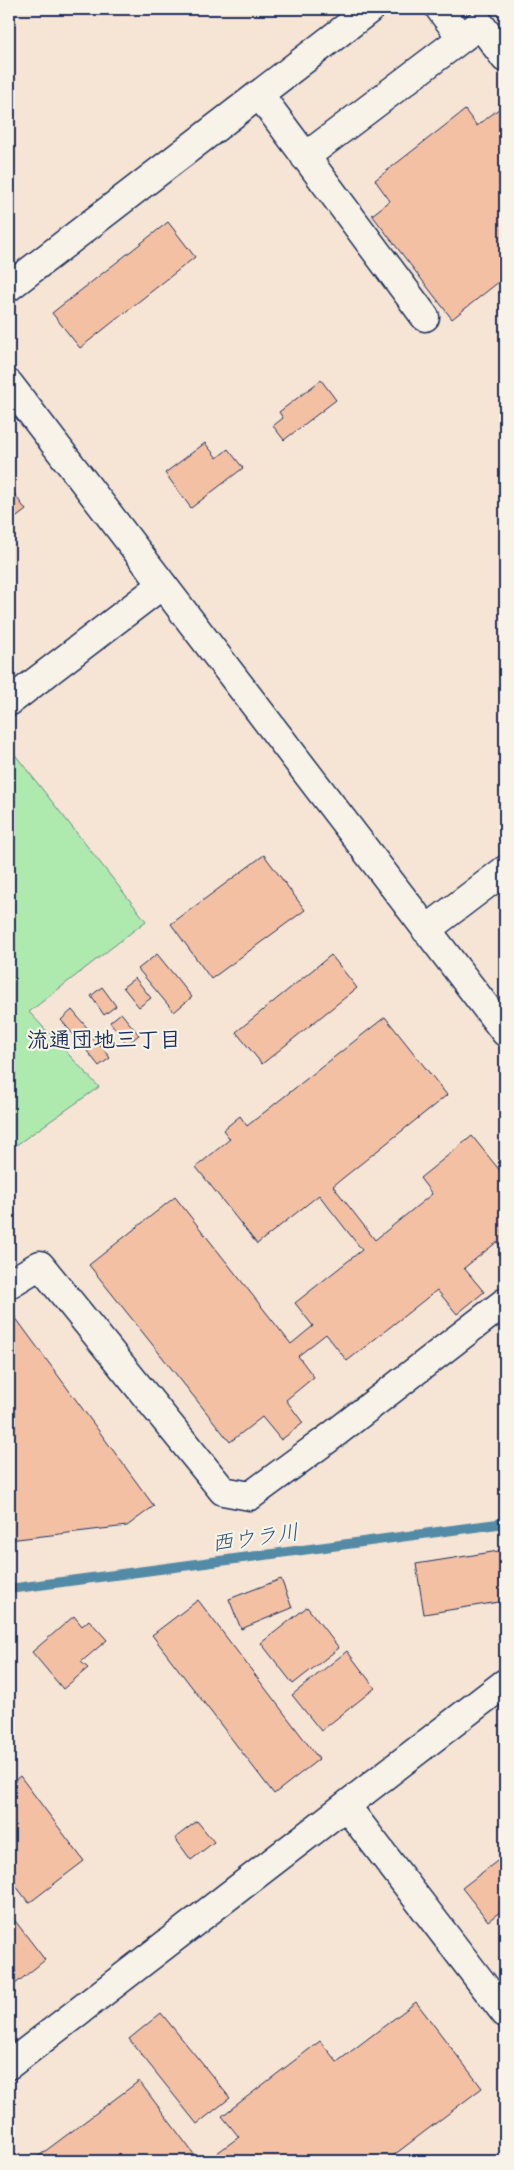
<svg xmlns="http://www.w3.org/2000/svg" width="514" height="2170" font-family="Caveat,'Klee One',sans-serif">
  <rect width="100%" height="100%" fill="#f6e4d4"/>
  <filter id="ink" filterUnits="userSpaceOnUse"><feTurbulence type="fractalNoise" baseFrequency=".02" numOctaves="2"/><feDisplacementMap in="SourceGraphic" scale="10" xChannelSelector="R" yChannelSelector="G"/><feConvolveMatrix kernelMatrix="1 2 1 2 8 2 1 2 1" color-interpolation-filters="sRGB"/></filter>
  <g filter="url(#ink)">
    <path fill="#aee9ae" stroke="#648c86" d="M9,747L146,921L29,1012L99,1087L9,1150Z"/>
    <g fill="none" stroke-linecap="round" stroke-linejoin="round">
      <path stroke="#538ba6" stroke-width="10" d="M9,1589L505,1523"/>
    </g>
    <path fill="#f3c0a4" stroke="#1b2f5e" d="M505,104V277L452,319L372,215L390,201L375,180L465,110L477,126Z
      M168,222L195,257L80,348L52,313Z
      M321,380L336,400L284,440L273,426L283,418L279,412Z
      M205,443L217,458L228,449L243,468L191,508L165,473Z
      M9,487L26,510L9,523Z
      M264,855L305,910L211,979L171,924Z
      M157,954L192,997L174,1012L138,969Z
      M331,955L357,988L262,1064L236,1032Z
      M135,978L151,998L139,1007L123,987Z
      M102,987L116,1006L104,1015L91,996Z
      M72,1010L89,1030L78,1040L61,1020Z
      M121,1013L139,1035L127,1044L110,1022Z
      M385,1017L447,1095L333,1186L375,1240L432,1194L420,1178L472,1136L505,1177V1253L497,1242L464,1268L484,1292L457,1314L437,1290L347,1361L326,1334L298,1356L314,1377L286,1400L303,1423L281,1440L262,1417L230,1442L89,1265L175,1197L291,1344L313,1326L295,1303L362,1250L319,1195L257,1244L196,1167L230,1139L223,1130L240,1116L247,1126Z
      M94,1037L110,1058L99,1066L83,1046Z
      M15,1317L154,1506L127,1526L9,1540V1321Z
      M505,1550V1601L424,1614L416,1564Z
      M281,1579L292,1608L241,1629L229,1599Z
      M198,1600L319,1759L274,1794L152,1635Z
      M307,1607L339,1648L293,1684L261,1643Z
      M74,1616L82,1626L89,1620L107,1640L81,1662L88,1668L63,1689L32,1652Z
      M347,1651L375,1688L321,1731L292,1695Z
      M20,1776L84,1861L29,1903L9,1877V1785Z
      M197,1821L214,1842L191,1860L175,1838Z
      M505,1855V1908L488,1921L462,1888Z
      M9,1913L45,1960L9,1989Z
      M416,2002L482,2088L386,2161H223L217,2153L239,2137L222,2116L320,2041L337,2062Z
      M161,2013L230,2098L197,2124L129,2039Z
      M139,2081L199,2161H32Z"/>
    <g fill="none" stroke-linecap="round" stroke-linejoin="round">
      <defs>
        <path id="minor" d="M440,9L462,38L480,24L505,58
          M259,94L425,317
          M305,157L462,38
          M9,287L370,9
          M9,384L505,1032
          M9,702L162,585
          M426,930L505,870
          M9,1284L40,1265L223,1491L250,1496L329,1438L505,1302
          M346,1806L505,2013
          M9,2065L505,1683"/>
      </defs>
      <use href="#minor" stroke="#1b2f5e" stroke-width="31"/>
      <use href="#minor" stroke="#f7f3e8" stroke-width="28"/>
    </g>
  </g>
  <g text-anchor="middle" stroke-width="4.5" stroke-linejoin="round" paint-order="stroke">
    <g font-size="22" font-weight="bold" fill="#1b2f5e" stroke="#f7f3e8">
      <text x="104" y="1047">流通団地三丁目</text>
    </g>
    <g font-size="22" font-style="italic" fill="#32557c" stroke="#f7f3e8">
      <text transform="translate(255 1537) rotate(-8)" y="8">西ウラ川</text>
    </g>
  </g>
  <rect width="514" height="2170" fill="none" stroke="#f7f3e8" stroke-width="30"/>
  <rect x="15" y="15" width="484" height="2140" fill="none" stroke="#1b2f5e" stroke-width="2" filter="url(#ink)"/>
</svg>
